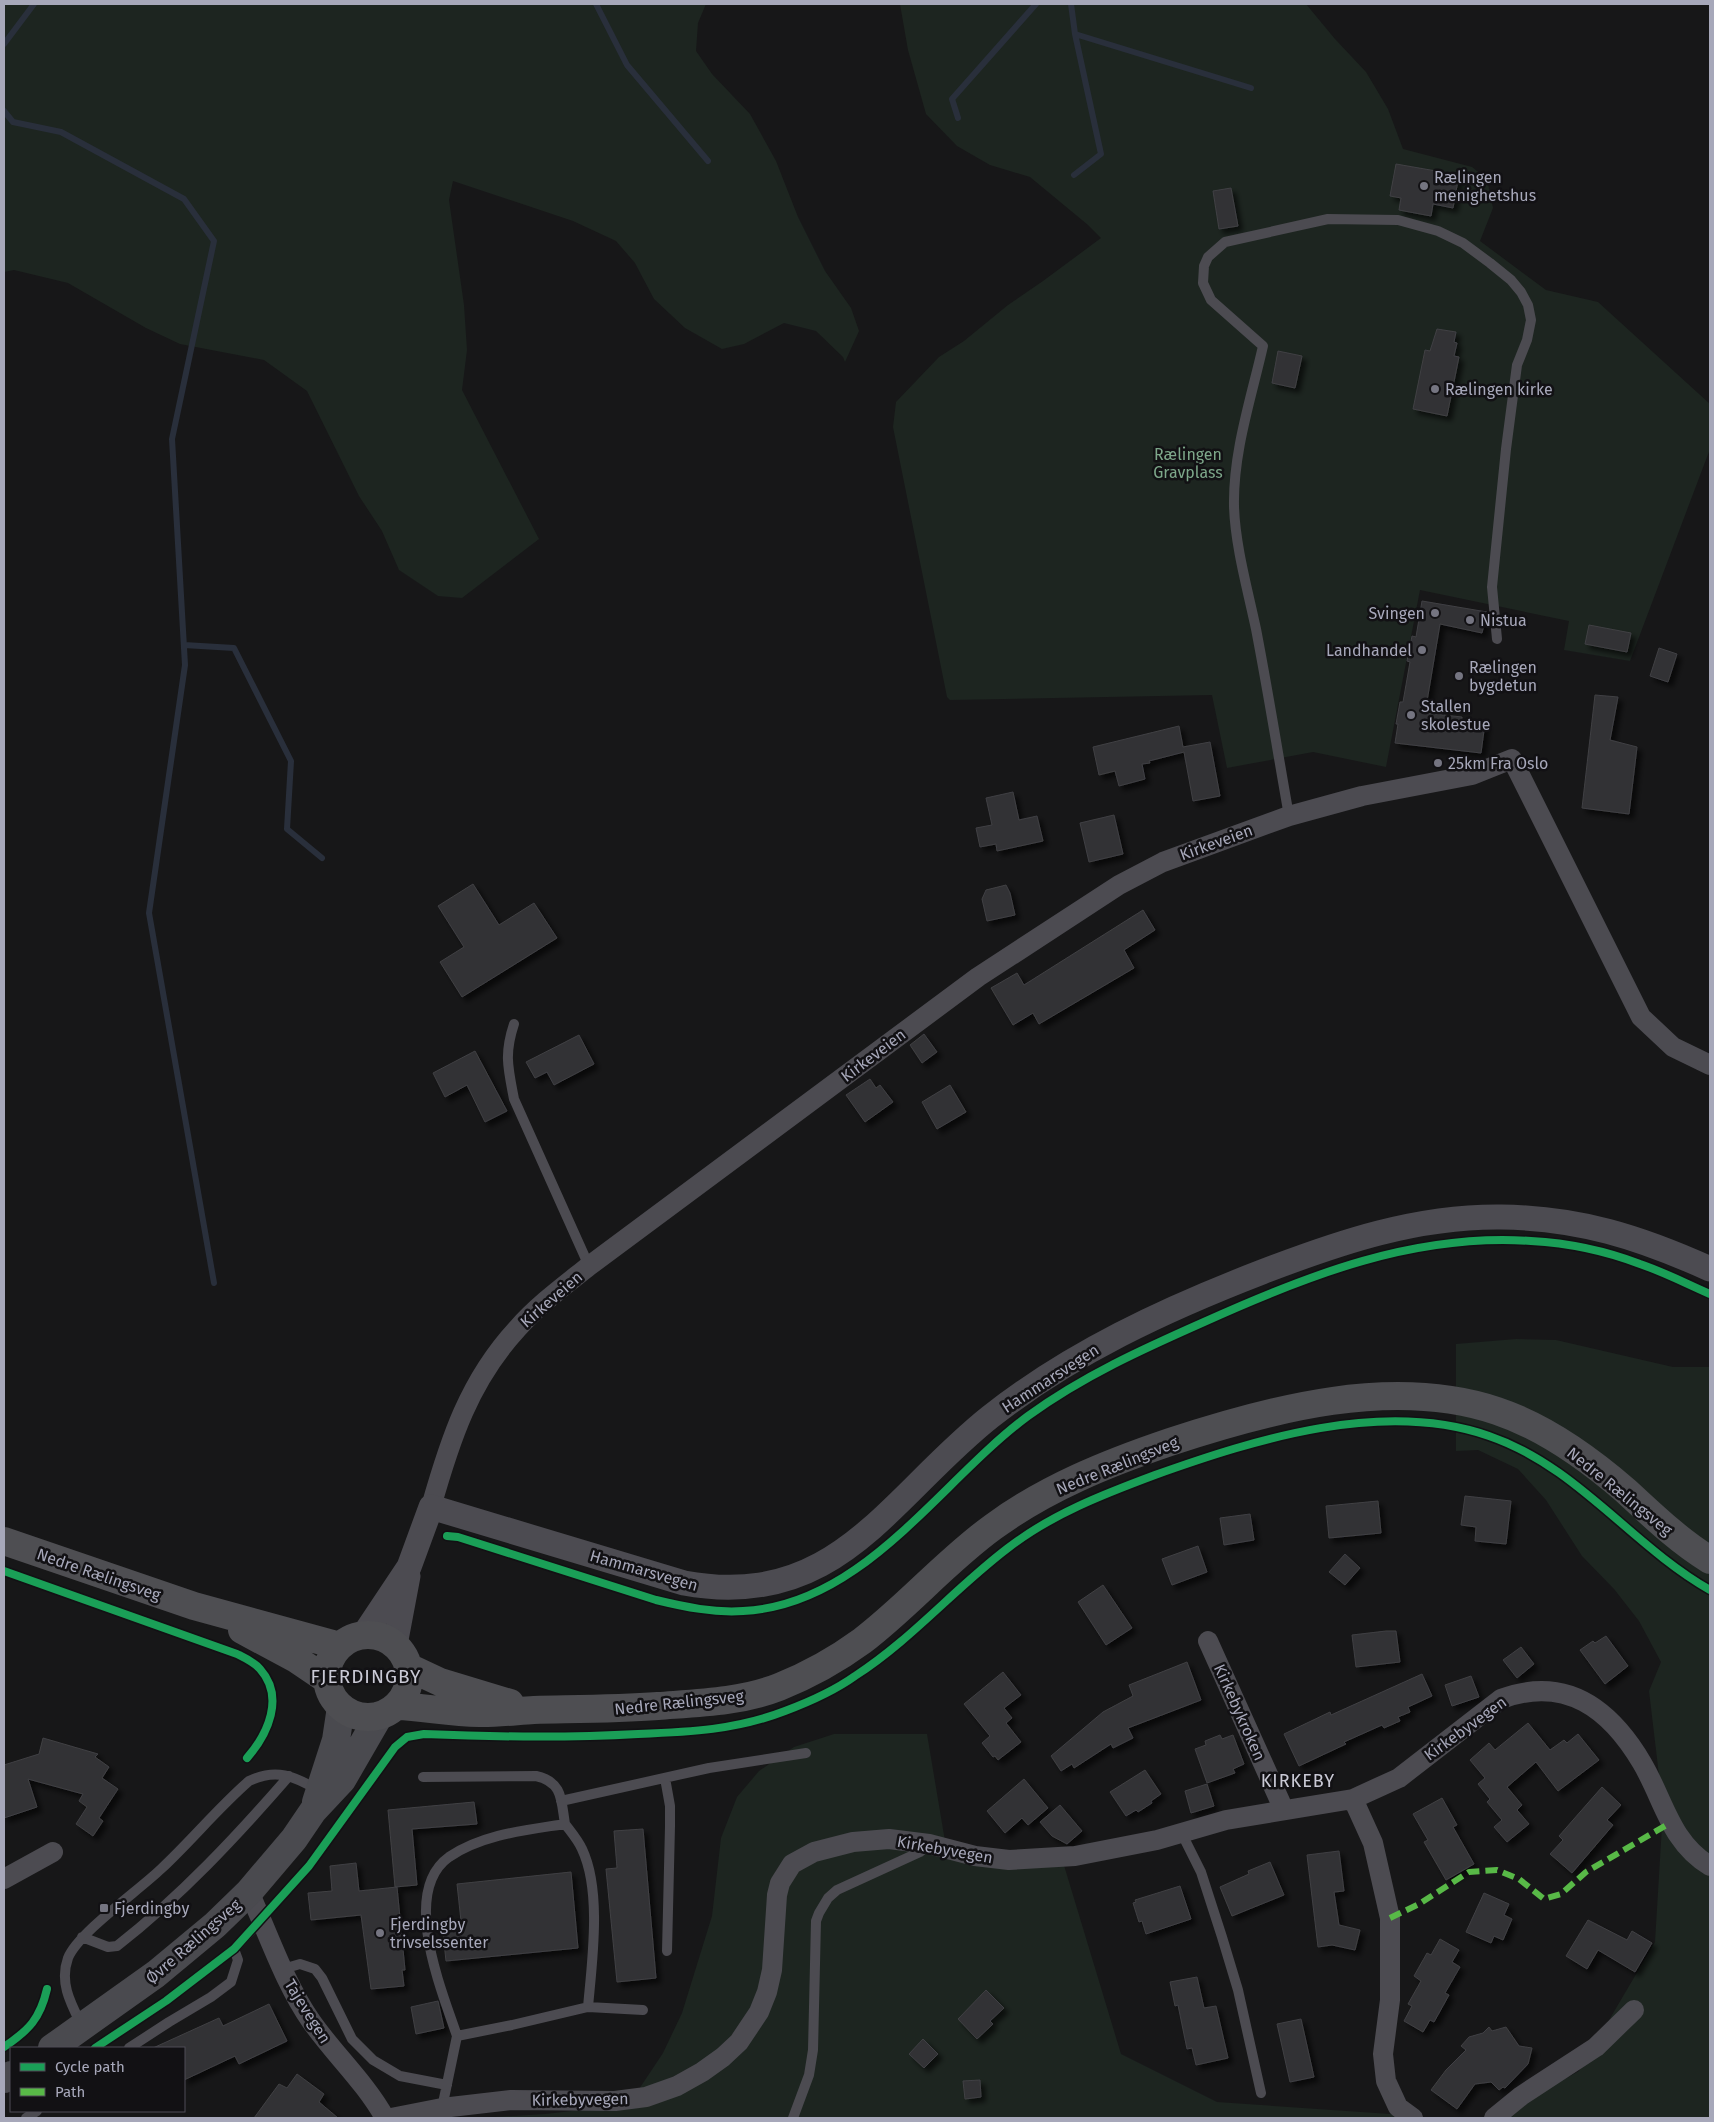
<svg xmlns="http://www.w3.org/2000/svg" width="1714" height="2122" font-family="'Fira Sans',sans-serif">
  <defs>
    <filter id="shadow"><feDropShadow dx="4.5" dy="4.5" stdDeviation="2.5" flood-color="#0009"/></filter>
  </defs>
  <rect width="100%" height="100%" fill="#171718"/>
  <path fill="#1d2520" d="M4,4H706L698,23L696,51L712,74L750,114L776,161L798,217L825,271L851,308L859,331L845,362L843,357L816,331L784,323L744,344L722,349L685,328L654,299L635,263L616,241L573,221L453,181L449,200L464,305L467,350L462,390L539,539L462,598L438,596L399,570L382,531L359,496L307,391L264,360L180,344L146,328L68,283L14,270L4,272Z
    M900,4H1306L1335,39L1366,72L1388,109L1403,149L1472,167L1487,179L1493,208L1480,241L1546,290L1598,302L1710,404V449L1630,661L1564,650L1569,621L1420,590L1386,767L1313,752L1227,768L1212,695L950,700L947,697L893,427L896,402L939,357L964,341L1008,305L1043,281L1101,238L1088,225L1030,177L990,165L957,146L926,114L908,50Z
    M1516,1339L1556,1340L1673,1367H1710V2118H1496L1579,2071L1655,1942L1663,1809L1649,1691L1661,1662L1639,1621L1614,1589L1582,1556L1546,1500L1518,1469L1478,1450L1456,1451V1344Z
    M834,1734H927L945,1841L1063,1862L1121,2054L1217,2102L1405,2115L1424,2118H478L545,2114L607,2107L637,2092L663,2053L682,2013L712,1916L721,1838L737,1797L759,1771L794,1747Z"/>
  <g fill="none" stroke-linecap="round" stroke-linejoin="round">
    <path stroke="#292f3b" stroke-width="6" d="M596,4L627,65L708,161
      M1071,4L1075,34L1101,154L1074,175
      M1075,34L1251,88
      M4,44L34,4
      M4,111L13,122L61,132L184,199L214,241L172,439L185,665L149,913L214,1283
      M958,118L952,99L1036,4
      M184,645L234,648L291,761L287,829L322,858"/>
  </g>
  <path fill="#323234" stroke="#404044" filter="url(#shadow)" d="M1396,164L1459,175L1453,208L1433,204L1431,216L1399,210L1401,198L1390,196Z
    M1231,188L1238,226L1219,229L1213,191Z
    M1437,329L1456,332L1454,342L1457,343L1454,356L1459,357L1447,416L1413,409L1425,350L1430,351Z
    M1278,351L1302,356L1295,388L1272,383Z
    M1422,601L1487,612L1482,633L1440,624L1425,713L1462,717V721L1485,723L1481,753L1395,743L1398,724H1396L1400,702H1403L1410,662L1407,661L1412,636L1416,637Z
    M1589,625L1631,633L1627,652L1585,644Z
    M1659,648L1677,654L1668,682L1650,676Z
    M1595,695L1618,697L1610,740L1637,747L1629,814L1582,808Z
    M1179,726L1183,747L1210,742L1220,796L1193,801L1184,752L1149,761L1150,763L1142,764L1145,779L1119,786L1115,771L1099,775L1093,747Z
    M1013,792L1019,820L1037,816L1043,841L997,851L996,844L980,847L976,828L992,825L986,798Z
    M1114,815L1123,854L1089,862L1080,823Z
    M473,884L499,925L534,903L557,938L462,997L440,962L464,947L438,906Z
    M1006,885L1010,893L1015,915L987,921L982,899L986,890Z
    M1143,910L1155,930L1124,950L1134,968L1039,1024L1033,1013L1013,1025L991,988L1017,973L1024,985Z
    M924,1034L937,1052L922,1063L910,1045Z
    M579,1035L594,1064L554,1085L547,1072L535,1078L526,1062Z
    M475,1051L507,1111L485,1122L467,1085L445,1097L433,1073Z
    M870,1079L876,1088L880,1085L893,1102L865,1122L846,1095Z
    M950,1085L966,1112L937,1129L922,1102Z
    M1465,1496L1511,1501L1506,1544L1475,1541L1476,1527L1461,1525Z
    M1378,1501L1381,1533L1329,1538L1326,1506Z
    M1250,1514L1254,1540L1224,1545L1220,1518Z
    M1198,1546L1207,1572L1172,1585L1162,1559Z
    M1345,1554L1360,1568L1345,1585L1329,1572Z
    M1103,1585L1132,1628L1106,1645L1078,1602Z
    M1386,1631H1396L1400,1662L1356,1667L1352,1635Z
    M1606,1636L1628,1666L1605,1684L1580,1650L1593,1641L1595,1643Z
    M1521,1647L1534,1664L1517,1678L1503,1660Z
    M1187,1662L1201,1700L1128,1728L1133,1738L1113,1748L1111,1744L1074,1768L1072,1764L1061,1771L1051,1756L1103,1712L1133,1696L1129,1685Z
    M1003,1672L1021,1695L1004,1708L1012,1718L1006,1723L1021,1742L998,1760L995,1756L993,1757L982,1743L990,1736L964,1704Z
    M1422,1674L1432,1696L1408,1707L1410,1712L1398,1717L1400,1721L1384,1728L1382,1725L1344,1742L1346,1744L1299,1766L1284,1734L1330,1712L1331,1715Z
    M1471,1676L1479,1697L1452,1706L1445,1685Z
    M1528,1723L1550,1750L1564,1740L1567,1743L1578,1734L1599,1760L1558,1791L1536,1762L1507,1787L1522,1805L1517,1810L1529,1824L1507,1842L1494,1827L1502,1820L1487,1802L1490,1799L1478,1784L1485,1778L1470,1760L1489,1743L1495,1750Z
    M1220,1735L1222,1739L1233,1735L1244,1764L1233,1769L1235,1773L1207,1783L1195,1749L1206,1745L1205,1741Z
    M43,1738L98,1754L95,1757L109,1767L102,1778L118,1789L99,1818L103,1821L93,1836L76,1824L87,1807L79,1801L83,1794L28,1779L37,1807L4,1818V1765L39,1754Z
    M1145,1770L1161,1794L1151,1801L1152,1803L1138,1812L1136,1810L1126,1816L1110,1792Z
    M1024,1779L1048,1808L1028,1825L1022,1818L1005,1833L987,1811Z
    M1207,1784L1214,1806L1191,1813L1185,1791Z
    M1602,1787L1621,1805L1607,1820L1613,1825L1572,1873L1550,1854L1563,1840L1559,1836Z
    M1442,1798L1457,1825L1453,1827L1474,1864L1446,1880L1424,1842L1428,1840L1413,1814Z
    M474,1802L477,1824L412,1829L417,1885L395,1887L388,1810Z
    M1060,1805L1082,1831L1067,1844L1052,1836L1040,1822Z
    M643,1829L656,1978L617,1982L606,1869L617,1868L614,1831Z
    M1339,1851L1344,1891L1334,1892L1339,1925L1360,1930L1355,1950L1332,1945L1318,1947L1307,1855Z
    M1270,1862L1284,1895L1232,1916L1220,1887L1249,1874L1248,1871Z
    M356,1863L359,1891L397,1887L405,1970H402L404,1986L371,1989L361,1915L311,1920L308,1893L332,1891L330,1866Z
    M571,1872L578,1948L446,1961L442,1923L461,1921L457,1884Z
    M1180,1886L1191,1919L1146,1934L1142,1921L1139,1922L1133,1903L1136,1902L1135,1900Z
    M1484,1893L1509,1904L1504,1915L1512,1919L1503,1940L1494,1936L1491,1943L1466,1932Z
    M1588,1920L1627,1940L1632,1931L1652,1943L1635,1972L1598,1950L1587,1969L1566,1956Z
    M1440,1939L1459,1950L1452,1962L1460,1967L1445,1993L1449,1995L1434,2022L1430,2020L1423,2032L1404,2021L1412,2006L1408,2004L1421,1981L1414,1976L1427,1953L1431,1955Z
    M1197,1977L1204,2008L1216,2006L1228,2058L1196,2065L1192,2048L1187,2049L1178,2005L1175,2006L1170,1982Z
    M986,1990L1004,2008L990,2021L993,2024L977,2039L958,2019Z
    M438,2001L444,2028L416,2034L411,2007Z
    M269,2004L287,2041L239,2064L235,2056L184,2080V2048H153L219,2018L223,2026Z
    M1301,2019L1314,2077L1290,2082L1277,2024Z
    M1489,2027L1492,2031L1506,2027L1519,2046L1532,2048L1528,2064L1505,2088L1503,2087L1499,2090L1491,2082L1475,2084L1457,2109L1431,2090L1446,2070L1466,2050L1461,2046L1469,2037L1483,2033Z
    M923,2039L938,2054L924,2068L909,2054Z
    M297,2074L324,2094L319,2102L338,2118H254L279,2084L287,2088Z
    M980,2080L981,2097L965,2099L963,2081Z"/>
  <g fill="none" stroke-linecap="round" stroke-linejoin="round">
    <path stroke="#4c4b51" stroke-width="10" d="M1289,816C1278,754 1268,691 1256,629C1248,591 1235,545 1234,506C1233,452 1251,399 1263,346L1211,300L1203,283L1204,266L1208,257L1225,242L1328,219L1398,220L1438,231L1463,243L1490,263L1511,280L1521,292L1528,305L1531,320L1527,340L1517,365L1506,449L1492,587L1497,639
      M514,1024C504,1054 508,1068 514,1099L589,1266
      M423,1777L536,1776C563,1782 561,1800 565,1824
      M665,1778L670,1806V1826L667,1951
      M561,1801L709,1768L806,1753
      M1182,1834L1201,1872L1222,1937L1238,1990L1261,2093
      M82,1937L108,1947L117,1946C181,1896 236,1837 289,1776
      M283,1969L300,1964L315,1969L322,1978L352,2039L373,2060L400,2076L447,2085
      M588,2007L643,2010
      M82,2026C71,2004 59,1983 68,1958C78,1933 138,1891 161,1869C191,1841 218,1808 249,1781C276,1768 294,1776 318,1790
      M129,2048L169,2022L211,1997L231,1982L238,1960L234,1949L262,1919
      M442,2108L457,2036L512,2025L588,2007C592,1962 602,1891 582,1849C578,1840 571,1832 565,1824C527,1830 483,1834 449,1857C400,1892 442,1991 457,2036
      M26,2118L37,2111
      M793,2118L809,2075L813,2050L816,1921L819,1913L828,1898L837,1890L920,1852L928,1845"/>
    <path stroke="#4c4b51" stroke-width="20" d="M431,1507C450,1440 469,1381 517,1329C538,1305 564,1286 589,1266L978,977L1119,885L1163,862L1289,816L1362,796L1472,775L1512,759L1641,1017L1673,1047L1710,1065
      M1208,1641L1284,1810
      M1353,1799L1373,1843L1390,1918V2000L1383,2054L1386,2081L1398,2107L1413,2118
      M4,1879L53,1852
      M249,1892C269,1935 284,1982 311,2021C334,2054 365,2082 385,2118
      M391,2118L442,2108L511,2100L615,2101L646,2097L677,2086L702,2072L723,2057L739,2042L759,2012L767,1992L772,1970L777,1895L780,1883L792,1864L814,1852L853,1842L889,1839L929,1844L975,1856L1009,1860L1075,1856L1157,1840L1226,1820L1353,1799L1399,1778L1501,1699C1566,1675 1610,1709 1642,1763C1664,1800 1670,1842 1710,1866
      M1494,2118L1521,2096L1596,2047L1634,2010"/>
    <path stroke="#4c4b51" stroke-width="25" d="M363,1636L409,1567L431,1507L684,1583C837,1611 888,1498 990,1417C1071,1353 1166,1309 1262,1272C1340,1242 1417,1216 1501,1217C1579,1218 1639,1237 1710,1269
      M395,1645L408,1576"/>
    <path stroke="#4a4a4f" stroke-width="28" d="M316,1802L336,1740L341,1707
      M52,2048L156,1974L215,1925L249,1892L294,1839L313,1811L342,1780L379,1716
      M4,2079L11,2075"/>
    <path stroke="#4e4e52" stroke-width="28" d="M4,1541L194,1606L340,1646
      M242,1630L296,1659L327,1680
      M327 1676a41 41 0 1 1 82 0a41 41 0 1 1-82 0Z
      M408,1667L440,1682L510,1703
      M397,1706C425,1707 455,1714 483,1713C500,1713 517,1711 534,1710C575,1709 616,1709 658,1706C698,1703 741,1702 779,1687C809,1675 836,1660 862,1641C908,1606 946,1561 993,1527C1046,1488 1108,1463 1170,1442C1270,1409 1393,1376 1497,1411C1545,1427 1588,1458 1626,1491C1653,1516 1679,1541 1710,1560"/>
    <path stroke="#58b947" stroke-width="6" stroke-dasharray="12 6" stroke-linecap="butt" d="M1390,1918L1419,1904L1469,1872L1497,1870L1519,1879L1544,1899L1561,1894L1586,1872L1670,1823"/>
    <defs>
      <path id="cycleway" d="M447,1536L458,1537L656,1600C685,1607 714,1613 743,1611C864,1605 939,1482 1028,1416C1083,1376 1143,1349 1204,1322C1308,1275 1415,1233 1531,1241C1568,1243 1606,1251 1640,1264C1664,1272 1687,1284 1710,1294
        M4,1571L237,1654C245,1658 254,1662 260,1669C285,1697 268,1734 247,1758
        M4,2047C29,2030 40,2019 47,1989
        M95,2048L166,2001L234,1949L309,1866L395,1747L407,1737L424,1734C495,1737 566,1738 638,1734C690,1732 736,1730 785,1711C809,1702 834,1691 855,1676C911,1640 955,1588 1008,1548C1052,1514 1104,1494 1155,1475C1256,1439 1383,1399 1489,1436C1577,1466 1631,1545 1710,1590"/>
    </defs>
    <use href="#cycleway" stroke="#121114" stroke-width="11"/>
    <use href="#cycleway" stroke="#1a9f57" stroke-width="8"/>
  </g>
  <g fill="#757581" stroke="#121114" stroke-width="2">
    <circle cx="1424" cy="186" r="5"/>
    <circle cx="1435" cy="389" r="5"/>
    <circle cx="1435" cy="613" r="5"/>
    <circle cx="1470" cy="620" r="5"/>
    <circle cx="1422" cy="650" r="5"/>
    <circle cx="1459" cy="676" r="5"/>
    <circle cx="1411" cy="715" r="5"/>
    <circle cx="1438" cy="763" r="5"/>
    <rect x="99" y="1903" width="10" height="10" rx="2.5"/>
    <circle cx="380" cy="1933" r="5"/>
  </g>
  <g text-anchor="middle" stroke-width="5" stroke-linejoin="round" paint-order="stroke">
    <g font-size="16" fill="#a7a8ba" stroke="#121114" text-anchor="start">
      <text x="1434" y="183">Rælingen<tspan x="1434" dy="18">menighetshus</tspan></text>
      <text x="1445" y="395">Rælingen kirke</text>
      <text x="1425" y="619" text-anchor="end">Svingen</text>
      <text x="1480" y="626">Nistua</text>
      <text x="1412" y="656" text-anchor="end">Landhandel</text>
      <text x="1469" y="673">Rælingen<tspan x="1469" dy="18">bygdetun</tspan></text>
      <text x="1421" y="712">Stallen<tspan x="1421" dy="18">skolestue</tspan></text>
      <text x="1448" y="769">25km Fra Oslo</text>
      <text x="114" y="1914">Fjerdingby</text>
      <text x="390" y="1930">Fjerdingby<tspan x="390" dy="18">trivselssenter</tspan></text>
    </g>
    <g font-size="16" fill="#7da78a" stroke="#121114">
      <text x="1188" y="460">Rælingen<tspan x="1188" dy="18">Gravplass</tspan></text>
    </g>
    <g font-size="16" fill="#a7a8ba" stroke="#121114">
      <text transform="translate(1216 842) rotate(-20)" y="6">Kirkeveien</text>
      <text transform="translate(873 1055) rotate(-37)" y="6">Kirkeveien</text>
      <text transform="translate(551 1299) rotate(-41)" y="6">Kirkeveien</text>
      <text transform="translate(1050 1378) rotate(-33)" y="6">Hammarsvegen</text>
      <text transform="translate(1117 1465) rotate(-22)" y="6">Nedre Rælingsveg</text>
      <text transform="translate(1620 1491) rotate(39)" y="6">Nedre Rælingsveg</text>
      <text transform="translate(644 1570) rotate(16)" y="6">Hammarsvegen</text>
      <text transform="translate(99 1574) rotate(19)" y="6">Nedre Rælingsveg</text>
      <text transform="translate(679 1702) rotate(-6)" y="6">Nedre Rælingsveg</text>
      <text transform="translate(1240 1712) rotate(66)" y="6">Kirkebykroken</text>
      <text transform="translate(1465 1728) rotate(-36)" y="6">Kirkebyvegen</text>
      <text transform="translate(945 1849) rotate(10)" y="6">Kirkebyvegen</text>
      <text transform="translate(193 1941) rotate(-41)" y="6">Øvre Rælingsveg</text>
      <text transform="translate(308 2011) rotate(58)" y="6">Tajevegen</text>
      <text transform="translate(580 2099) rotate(-1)" y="6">Kirkebyvegen</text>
    </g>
    <g font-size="18" letter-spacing="1" fill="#c9c9d5" stroke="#121114">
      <text x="1298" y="1787">KIRKEBY</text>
    </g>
    <g font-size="19" letter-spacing="1" fill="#c9c9d5" stroke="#121114">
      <text x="366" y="1683">FJERDINGBY</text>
    </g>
  </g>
  <rect width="1714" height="2122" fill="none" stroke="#a7a8ba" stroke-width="10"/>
  <rect x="10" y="2047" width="175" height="65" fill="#121114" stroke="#4e4d56"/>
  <rect x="20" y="2063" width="25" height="8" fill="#1a9f57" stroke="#4e4d56"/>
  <text x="55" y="2072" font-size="15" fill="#a7a8ba">Cycle path</text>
  <rect x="20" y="2088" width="25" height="8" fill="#58b947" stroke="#4e4d56"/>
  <text x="55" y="2097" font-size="15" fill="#a7a8ba">Path</text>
</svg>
